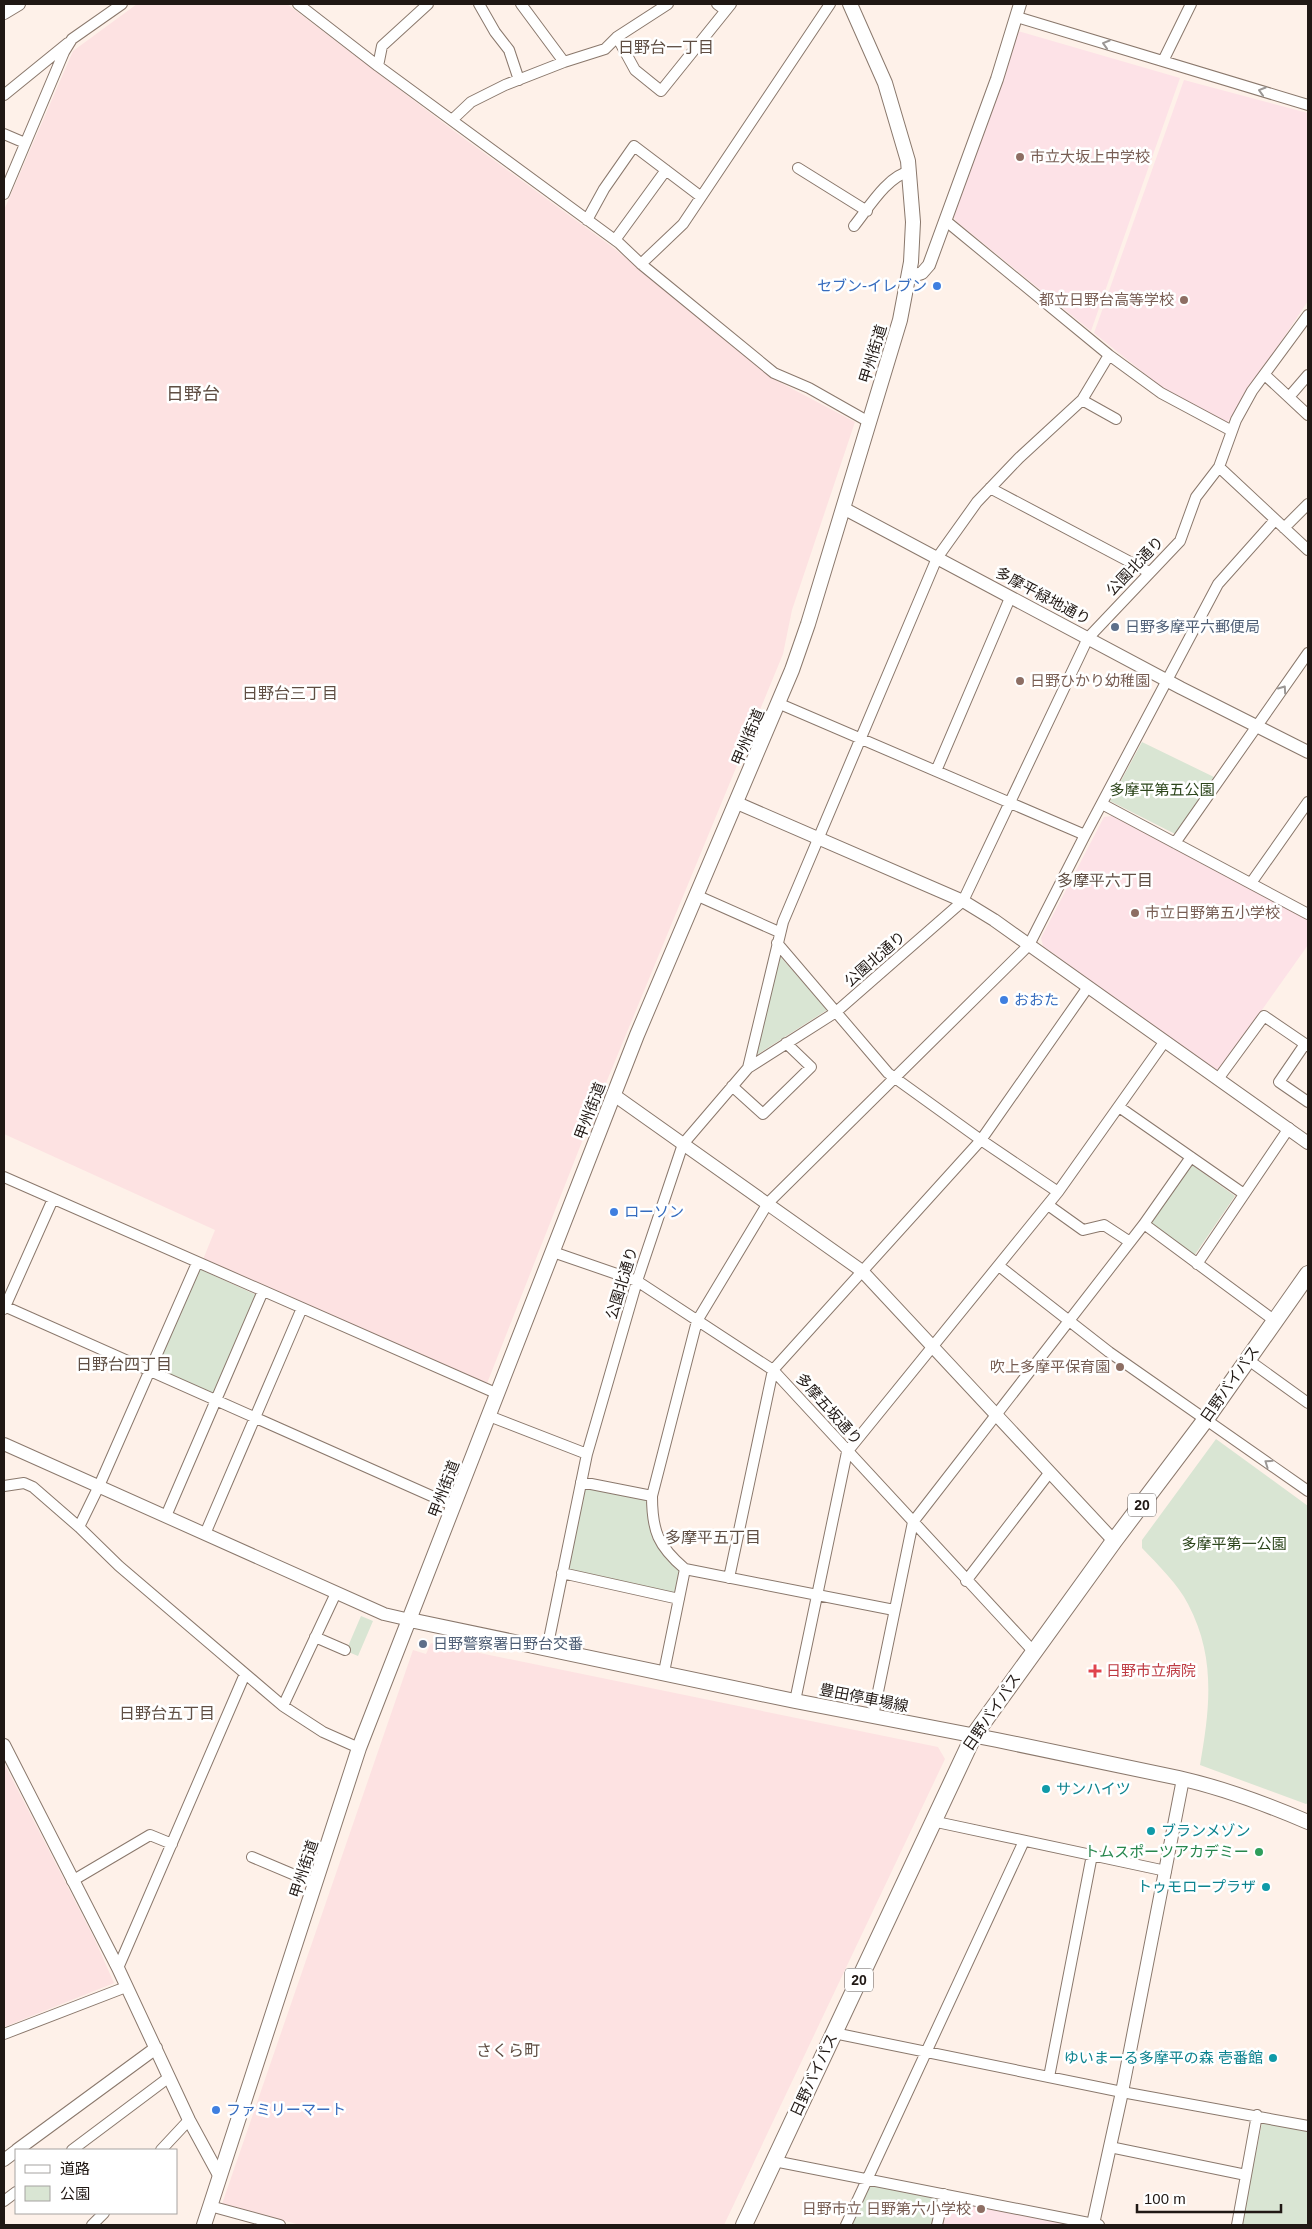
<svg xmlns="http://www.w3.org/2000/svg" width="1312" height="2229" font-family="Helvetica,'Noto Sans JP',sans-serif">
  <rect width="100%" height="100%" fill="#fef1e9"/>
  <path fill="#fde2e2" d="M137,4H287L454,131L615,249L770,377L855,422L792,610L783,654L587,1129L486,1386L202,1262L215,1230L4,1134V210L73,51Z
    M431,1643L938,1747L945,1759L724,2225H300L222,2204L413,1650L426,1654Z
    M4,1763L95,1940L114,1983L4,2027Z"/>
  <path fill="#fde2e7" d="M1018,31L1180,78L1091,331L957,222L952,215Z
    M1184,80L1308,113V301L1227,423L1165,390L1094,333Z
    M1112,816L1308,919V945L1218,1072L1043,946L1041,938L1104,817Z
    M944,2194L1099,2225H937Z"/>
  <path fill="#d9e5d3" d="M1142,742L1216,778L1179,836L1110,801Z
    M779,955L827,1010L752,1058Z
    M1192,1165L1235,1196L1194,1256L1150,1224Z
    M195,1267L261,1297L216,1400L150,1371Z
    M1216,1439L1308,1506V1803L1306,1804L1200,1765C1210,1708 1216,1657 1188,1604C1178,1584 1158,1565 1142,1548V1540Z
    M581,1482L652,1496L657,1537L685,1569L679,1599L562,1573Z
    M361,1616L373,1621L358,1656L346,1651Z
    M1262,2123L1308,2131V2225H1241Z
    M874,2184L937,2197L939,2202L934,2225H851L869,2187Z"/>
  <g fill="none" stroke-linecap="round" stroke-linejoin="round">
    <defs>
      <path id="minor" d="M298,4L378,66L619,243L641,264L774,373L809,388L869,422
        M479,4L495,32L509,50L519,80
        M521,4L564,62
        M717,4L725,10
        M1017,17L1308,105
        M617,37L635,70L661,91L731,4
        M1163,61L1191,4
        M378,66L382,46L428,4
        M4,95L68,43
        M452,120L471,102L505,85L564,62L605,49L617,37L668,4
        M4,134L25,143
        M798,168L867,211
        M4,194L64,52L72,39L122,4
        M587,220L604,189L634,146L700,196
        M946,221L1109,355L1161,393L1232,431
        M854,226C867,210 888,175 909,172
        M615,240L666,170
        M641,264L683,224L830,4
        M1265,375L1308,415
        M1289,397L1308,375
        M1082,400L1116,419
        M1219,467L1308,550
        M990,488L1149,572
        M1284,528L1308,504
        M780,704L1085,835
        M936,771L1010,598
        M1102,804L1308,914
        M1175,843L1308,653
        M1251,883L1308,802
        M698,896L779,932
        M777,943L888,1073L981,1140L1058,1192
        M1305,1044L1279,1082L1308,1102
        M748,1068L783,922L937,558L977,502L1019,458L1082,400L1109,355
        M1218,1079L1264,1016L1308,1046
        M732,1086L763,1114L811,1067L786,1043
        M1119,1107L1244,1194
        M4,1177L498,1394
        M1048,1205L1083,1230L1104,1225L1130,1242
        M1144,1224L1275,1321
        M553,1252L637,1281L773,1370L1033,1651
        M1197,1264L1289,1128
        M999,1266L1109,1352L1308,1491
        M4,1306L454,1506
        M4,1309L53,1199
        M1247,1359L1308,1403
        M489,1416L587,1454
        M581,1482L652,1496
        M4,1486L24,1483L33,1487L79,1527L119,1566L283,1706L323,1732L359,1748
        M166,1516L263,1291
        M79,1527L99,1486L197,1263
        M205,1534L302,1308
        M562,1573L679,1599
        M729,1578L773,1370L981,1140L1088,987
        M966,1581L1050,1472
        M894,1610L685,1569C658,1546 652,1531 652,1496L697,1321L768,1203L1029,945L1085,835L1218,584L1275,520
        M315,1637L345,1650
        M547,1649L587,1454L637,1281L683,1144L748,1068L836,1012L963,901L1088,638L1180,541L1196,497L1219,467L1236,420L1252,391L1308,315
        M664,1672L685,1569
        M795,1701L847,1452L1058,1192L1165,1041
        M283,1706L336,1593
        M873,1716L913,1522L1144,1224L1191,1157
        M932,1821L1166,1871
        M252,1857L316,1884
        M72,1881L150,1835L172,1844
        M118,1968L245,1674
        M834,2033L1122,2092L1308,2126
        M4,2034L126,1987
        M1049,2077L1092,1855
        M1110,2147L1246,2175
        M72,2150L168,2078
        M161,2150L189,2120
        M774,2161L1099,2225
        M4,2201L16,2192
        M210,2206L280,2225
        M92,2225L104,2213
        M846,2225L1024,1841
        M937,2225L944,2194
        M1237,2225L1257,2115"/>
      <path id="tertiary" d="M4,13L19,4
        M909,277L922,273L929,265L997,79L1020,4
        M843,508L1181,688L1308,752
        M737,803L963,901L994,920L1308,1143
        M614,1095L862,1271L1114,1541
        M4,1444L384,1614L410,1620
        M4,1745L118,1968L189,2120L220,2177
        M17,2150L156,2048
        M4,2160L16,2151
        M1093,2224L1122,2092L1183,1779"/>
      <path id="secondary" d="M410,1620L795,1701L997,1740L1179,1778C1223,1788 1266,1804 1308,1822
        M204,2225L359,1748L637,1035L792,670L808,624L900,320L911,262L913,222L908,161L885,83L850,4"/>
      <path id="trunk" d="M744,2225L974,1735L1114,1541L1206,1419L1308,1274"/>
    </defs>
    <use href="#minor" stroke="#8a786c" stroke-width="12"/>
    <use href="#tertiary" stroke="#8a786c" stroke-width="14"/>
    <use href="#secondary" stroke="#8a786c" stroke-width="16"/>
    <use href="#trunk" stroke="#8a786c" stroke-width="18"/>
    <use href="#minor" stroke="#fff" stroke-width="10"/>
    <use href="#tertiary" stroke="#fff" stroke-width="12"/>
    <use href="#secondary" stroke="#fff" stroke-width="14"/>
    <use href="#trunk" stroke="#fff" stroke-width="16"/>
  </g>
  <defs><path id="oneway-chevron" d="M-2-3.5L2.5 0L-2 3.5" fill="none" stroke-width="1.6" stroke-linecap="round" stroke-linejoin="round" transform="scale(1.25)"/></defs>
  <g stroke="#9b9795">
    <use href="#oneway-chevron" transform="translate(1106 44) rotate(-163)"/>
    <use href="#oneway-chevron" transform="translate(1262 91) rotate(-163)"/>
    <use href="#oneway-chevron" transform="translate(1283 689) rotate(-55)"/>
    <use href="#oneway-chevron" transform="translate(1268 1463) rotate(-145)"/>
  </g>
  <g fill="#8d6e63" stroke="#fff" stroke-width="2">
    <circle cx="1020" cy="157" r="5"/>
    <circle cx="1184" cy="300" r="5"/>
    <circle cx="1020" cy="681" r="5"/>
    <circle cx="1135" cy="913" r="5"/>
    <circle cx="1120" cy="1367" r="5"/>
    <circle cx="981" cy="2209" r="5"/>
  </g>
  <g fill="#3f7fe0" stroke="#fff" stroke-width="2">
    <circle cx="937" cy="286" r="5"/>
    <circle cx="1004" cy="1000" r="5"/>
    <circle cx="614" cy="1212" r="5"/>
    <circle cx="216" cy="2110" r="5"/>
  </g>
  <g fill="#5c6f8a" stroke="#fff" stroke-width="2">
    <circle cx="1115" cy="627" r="5"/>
    <circle cx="423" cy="1644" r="5"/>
  </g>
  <path fill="#e0444e" stroke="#fff" stroke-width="2" d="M1092.5 1663.5h5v5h5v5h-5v5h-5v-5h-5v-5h5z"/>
  <g fill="#0f9aa8" stroke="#fff" stroke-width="2">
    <circle cx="1046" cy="1789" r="5"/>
    <circle cx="1151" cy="1831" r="5"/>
    <circle cx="1266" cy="1887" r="5"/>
    <circle cx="1273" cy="2058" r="5"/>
  </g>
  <circle fill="#2e9e5b" stroke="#fff" stroke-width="2" cx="1259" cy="1852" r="5"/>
  <g text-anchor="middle" stroke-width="5" stroke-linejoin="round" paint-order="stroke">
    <g fill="#fff" stroke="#635d5a" stroke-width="1">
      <rect x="1128" y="1493.5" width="28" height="23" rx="4"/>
      <rect x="845" y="1968.5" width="28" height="23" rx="4"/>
    </g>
    <g font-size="14" font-weight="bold" fill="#201814">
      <text x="1142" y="1510">20</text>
      <text x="859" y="1985">20</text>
    </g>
    <g font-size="15" fill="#785e54" stroke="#fff" text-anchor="start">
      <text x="1030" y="162">市立大坂上中学校</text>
      <text x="1174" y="305" text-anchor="end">都立日野台高等学校</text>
      <text x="1030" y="686">日野ひかり幼稚園</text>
      <text x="1145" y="918">市立日野第五小学校</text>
      <text x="1110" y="1372" text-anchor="end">吹上多摩平保育園</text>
      <text x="971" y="2214" text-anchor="end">日野市立 日野第六小学校</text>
    </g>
    <g font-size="15" fill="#366cbe" stroke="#fff" text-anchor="start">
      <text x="927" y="291" text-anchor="end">セブン-イレブン</text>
      <text x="1014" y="1005">おおた</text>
      <text x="624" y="1217">ローソン</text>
      <text x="226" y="2115">ファミリーマート</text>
    </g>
    <g font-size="15" fill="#201814" stroke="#fff">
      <text transform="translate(873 354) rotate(-73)" y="5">甲州街道</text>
      <text transform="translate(1135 566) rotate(-46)" y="5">公園北通り</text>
      <text transform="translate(1043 596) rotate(28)" y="5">多摩平緑地通り</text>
      <text transform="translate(748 737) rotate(-67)" y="5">甲州街道</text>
      <text transform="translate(875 959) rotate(-41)" y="5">公園北通り</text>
      <text transform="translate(590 1111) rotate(-69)" y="5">甲州街道</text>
      <text transform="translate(622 1283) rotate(-73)" y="5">公園北通り</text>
      <text transform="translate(1230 1384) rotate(-55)" y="5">日野バイパス</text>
      <text transform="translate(829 1409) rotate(48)" y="5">多摩五坂通り</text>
      <text transform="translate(444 1489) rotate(-69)" y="5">甲州街道</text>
      <text transform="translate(864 1698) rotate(11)" y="5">豊田停車場線</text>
      <text transform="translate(992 1712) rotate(-56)" y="5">日野バイパス</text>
      <text transform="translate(304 1869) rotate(-72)" y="5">甲州街道</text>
      <text transform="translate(814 2075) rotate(-65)" y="5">日野バイパス</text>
    </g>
    <g font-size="15" fill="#4e5e75" stroke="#fff" text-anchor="start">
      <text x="1125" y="632">日野多摩平六郵便局</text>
      <text x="433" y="1649">日野警察署日野台交番</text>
    </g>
    <g font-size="15" fill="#2c451b" stroke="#fff">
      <text x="1162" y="795">多摩平第五公園</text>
      <text x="1234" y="1549">多摩平第一公園</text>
    </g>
    <g font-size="15" fill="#be3a42" stroke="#fff" text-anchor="start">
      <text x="1106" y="1676">日野市立病院</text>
    </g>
    <g font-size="15" fill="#0d838f" stroke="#fff" text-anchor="start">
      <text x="1056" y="1794">サンハイツ</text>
      <text x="1161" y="1836">ブランメゾン</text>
      <text x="1256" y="1892" text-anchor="end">トゥモロープラザ</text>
      <text x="1263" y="2063" text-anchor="end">ゆいまーる多摩平の森 壱番館</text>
    </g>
    <g font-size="15" fill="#27864d" stroke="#fff" text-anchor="end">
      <text x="1249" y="1857">トムスポーツアカデミー</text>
    </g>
    <g font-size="16" fill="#5f4e43" stroke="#fff">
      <text x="666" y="53">日野台一丁目</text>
      <text x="290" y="699">日野台三丁目</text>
      <text x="1105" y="886">多摩平六丁目</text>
      <text x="124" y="1370">日野台四丁目</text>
      <text x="713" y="1543">多摩平五丁目</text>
      <text x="167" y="1719">日野台五丁目</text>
      <text x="508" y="2056">さくら町</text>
    </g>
    <g font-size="18" fill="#5f4e43" stroke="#fff">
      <text x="193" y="400">日野台</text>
    </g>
  </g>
  <rect width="1312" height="2229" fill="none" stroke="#201814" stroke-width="10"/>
  <rect x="15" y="2149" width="162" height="65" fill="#ffffff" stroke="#a6a3a1"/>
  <rect x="25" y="2165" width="25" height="8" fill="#ffffff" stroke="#a6a3a1"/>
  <text x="60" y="2174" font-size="15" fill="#201814">道路</text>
  <rect x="25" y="2186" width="25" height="15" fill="#d9e5d3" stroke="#a6a3a1"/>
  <text x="60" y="2199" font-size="15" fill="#201814">公園</text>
  <path d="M1137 2204v8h144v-8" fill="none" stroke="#201814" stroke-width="2.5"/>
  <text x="1144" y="2204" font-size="15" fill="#201814" stroke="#ffffff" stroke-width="4" paint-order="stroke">100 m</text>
</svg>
